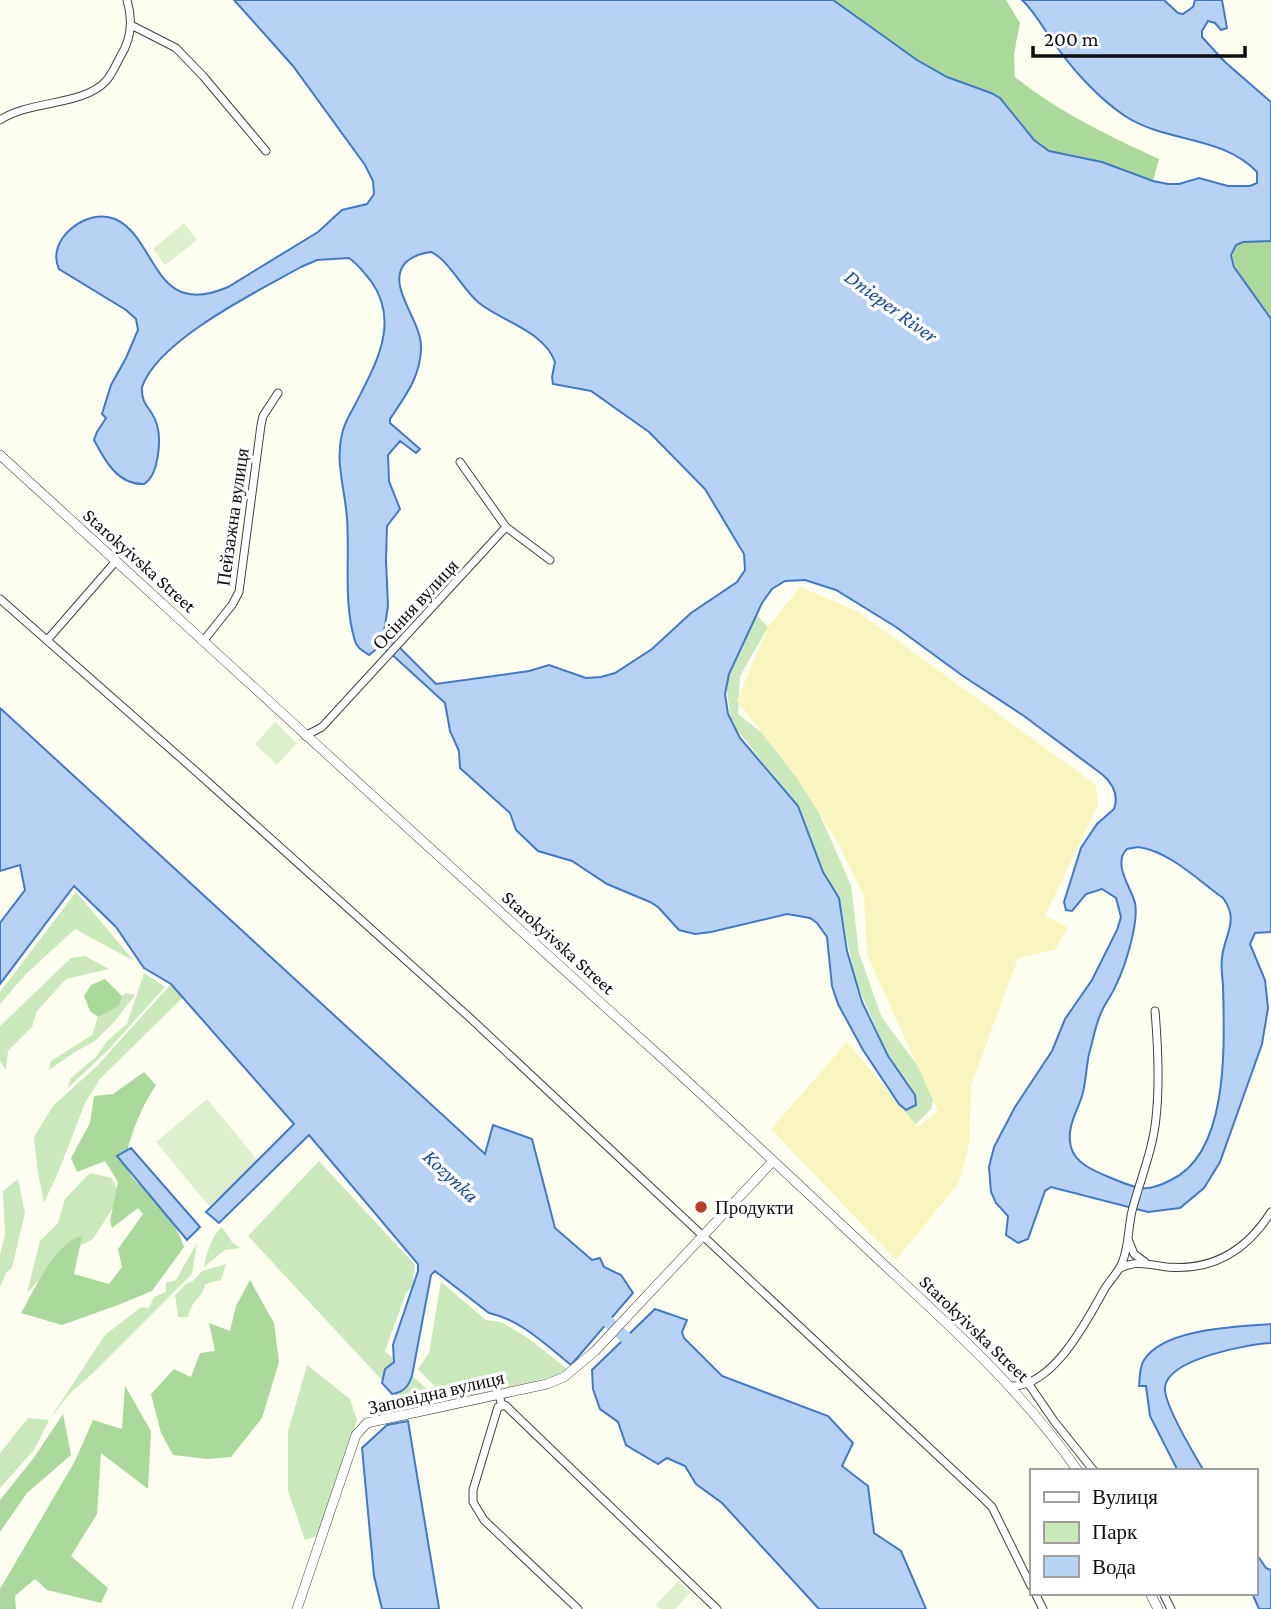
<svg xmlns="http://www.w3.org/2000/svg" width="1271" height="1609" font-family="'Crimson Pro',serif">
  <rect width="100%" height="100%" fill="#fefef0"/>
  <path fill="#cae8bb" d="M757,615L768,627L740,676L738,714L795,759L851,885L859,953L882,1018L936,1090L931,1109L889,1151L913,1091L888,1056L854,977L840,902L826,878L793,801L731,722L726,683Z
    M76,892L134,961L75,929L26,974L0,1004V992Z
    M85,956L109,969L66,979L37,1011L32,1027L8,1051L6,1070L0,1061V1026L71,958Z
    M144,973L165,987L109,1049L67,1089L71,1078L97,1056L107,1041L127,1024Z
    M171,984L183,997L100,1079L85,1103L60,1168L44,1203L38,1173L34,1137L53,1106L97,1066Z
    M126,993L135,995L114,1022L95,1041L75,1052L49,1070L51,1061L92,1035L98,1017L119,1006L122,996Z
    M319,1161L415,1265L412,1287L406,1293L385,1351L440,1401L406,1406L248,1236Z
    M90,1173L112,1178L120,1197L93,1239L64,1254L27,1293L40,1241L58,1223L65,1199Z
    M18,1179L25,1213L12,1268L6,1273L0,1288V1255L5,1234L3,1191Z
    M222,1227L232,1242L240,1248L225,1250L204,1267C206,1254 212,1235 222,1227Z
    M197,1243L192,1274L93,1373L70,1393L49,1420L34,1450L0,1488V1453L28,1418L49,1420L105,1335L141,1307L149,1308L154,1297L166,1292V1283L176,1280Z
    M226,1264L221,1280L205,1284C203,1299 192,1298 188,1317H178L175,1295L186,1284L193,1281L202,1271Z
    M441,1282L486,1320L501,1322L528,1338L566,1368L560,1375L449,1401L418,1369L429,1353Z
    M307,1365L350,1399L357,1420L317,1536L305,1540L288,1491V1432Z"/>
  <path fill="#abd89b" d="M833,0H1006L1020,23L1014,54L1015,77C1058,112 1109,136 1159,159L1153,181L1102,162L1049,151L1040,146L1000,98L991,93L947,77L917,60Z
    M1271,241V319C1262,306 1217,256 1238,244C1246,239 1261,242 1271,241Z
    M105,979L122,996L119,1006L98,1017L90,1011L84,996L91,985Z
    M144,1072L156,1085C144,1102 119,1154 129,1172C132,1178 139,1184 144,1189C163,1210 174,1219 184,1247L152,1291L118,1305L62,1325L21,1313C34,1291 56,1241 82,1236L74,1274L109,1284L122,1267L118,1249L143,1214L138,1208L112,1228L110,1221L118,1182L105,1161L77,1172L71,1158L90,1123L94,1096L113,1094Z
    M250,1280L274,1323L279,1362L262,1418L231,1457L207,1459L173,1455L161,1433L151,1394L174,1369L191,1377L200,1353L215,1351L209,1323L230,1331L236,1306Z
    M125,1386L151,1431L148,1489L101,1453L97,1514L71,1556L108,1588L101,1603L47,1590L35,1579L15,1596L16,1609H0V1589L75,1461L93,1420L122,1429Z
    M63,1414L71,1455L27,1493L0,1532V1500L33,1459Z"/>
  <path fill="#f8f6be" d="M800,587L857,611L1096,785L1098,805L1045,916L1068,927L1055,950L1018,958L971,1086L969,1145L958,1184L896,1260L771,1129L847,1042L918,1127L938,1111L867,955L864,896L837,841L796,777L737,701L768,627Z"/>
  <path fill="#ddefcc" d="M184,223L197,240L165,265L153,249Z
    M275,722L297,743L277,765L255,744Z
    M207,1099L260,1163L209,1206L156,1142Z
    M678,1581L690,1593L675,1609H660L656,1605Z"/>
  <path fill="#b7d2f4" stroke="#4179c8" stroke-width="2" fill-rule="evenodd" d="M234,0H833L917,60L947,77L991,93L1000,98L1034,140L1049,151L1102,162L1153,181L1168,184H1179L1199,178L1228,186H1250L1257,183V172C1222,135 1166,143 1125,116C1098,98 1072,69 1054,43C1043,28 1035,12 1022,0H1164L1178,13L1183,14L1193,7L1195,0H1222L1227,28L1221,30L1215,23L1208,21L1202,31V37L1225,62L1271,102V241L1243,242L1236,245L1231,255L1234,267L1271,319V932L1255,933L1250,944L1265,980L1268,1008L1262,1044L1220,1162L1204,1188L1180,1208L1148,1212L1051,1187L1045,1191L1028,1239L1018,1243L1006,1235L1008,1216L996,1203L991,1192L989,1167L994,1147L1015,1107L1052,1051L1065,1019L1092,980L1117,930L1121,917L1116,898L1102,889L1086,894L1072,911L1066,910L1064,902L1081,848L1097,824L1114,809C1119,795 1113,784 1103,775L1024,716L963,676L896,627L836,590L805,580L785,581L772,589L762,603L729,674L725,694L728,714L740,738L798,806L823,872L839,898L847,951L862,1002L888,1056L915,1095L916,1105L906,1110L899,1104L863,1050L838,1004L832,986L827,937L817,923L810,918L787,914L711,932L695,934L679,930L658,907L650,902L607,884L572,861L538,851L516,830L510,813L460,768L459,751L450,731L445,703L387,650L379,647L369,655C363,651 357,648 355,641C343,602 350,558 347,518C345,490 335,462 342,434C344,423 350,414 355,405C375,365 401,323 371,281C364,273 358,264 349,258L317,260L301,267C258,291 158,340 142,387C141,406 151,407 156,422C162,438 159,475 144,484C118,485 105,461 94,440L97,432L106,418L102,414L111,385L126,358L138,330L136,319L126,310L59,269C45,239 88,207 115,219C158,238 152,320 228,287L318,232L342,210L367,204L374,194L373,181L365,165L293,66ZM431,252C448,259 463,290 479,303C503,322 544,331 555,362L552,377L553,384L591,391L649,432L705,489L744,554L745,570L737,582L691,613L652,649L615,673L601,677L586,678L549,665L529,671L436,684L384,632L388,606L386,560L387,526L400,509L389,481L388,455L400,441L416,453L420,449L390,423V419C405,396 420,378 421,349C423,321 384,285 406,262C413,256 422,253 431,252ZM1138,847C1169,851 1198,880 1223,898C1240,921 1224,935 1222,958C1221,966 1222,976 1223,984C1224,1039 1231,1152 1171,1180C1148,1192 1140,1190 1116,1180C1100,1173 1076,1166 1071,1147C1066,1128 1077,1112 1082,1096C1086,1083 1086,1068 1089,1054C1093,1041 1095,1026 1101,1013C1105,1003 1112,995 1116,985C1125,967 1139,923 1135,903C1131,887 1112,864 1127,849Z
    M0,708L485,1154L493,1125L532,1139L555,1228L592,1260L600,1258L604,1267L621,1275L633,1293L571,1365C546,1345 521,1320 489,1313L435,1271L431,1275L412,1376C408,1387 404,1392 392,1394L382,1383L385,1369L394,1362L393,1345L418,1271V1264L309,1135L219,1223L206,1212L294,1124L171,984L144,968L116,927L74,886L0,984V923L25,890L20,865L0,871Z
    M131,1148L200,1227L187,1240L117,1156Z
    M655,1309L687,1320L682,1332L684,1338L722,1376L828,1416L853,1443L842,1466L868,1486L874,1533L901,1551L926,1609H819L722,1503L696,1484L685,1466L667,1458L658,1464L626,1445L618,1422L600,1409L593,1389L592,1370Z
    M1271,1324V1343C1248,1344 1168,1359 1165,1387C1163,1402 1195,1456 1204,1471H1178L1150,1416L1146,1386H1139C1140,1377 1139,1368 1144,1360C1164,1328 1236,1327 1271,1324Z
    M408,1421L439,1608V1609H382L374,1576L362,1448L387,1425Z
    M1255,1552L1266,1568L1271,1570V1609H1259L1252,1593H1255Z"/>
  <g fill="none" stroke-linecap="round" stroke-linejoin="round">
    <path stroke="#b7d2f4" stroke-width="12" d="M596,1311L637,1348"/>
    <defs>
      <path id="minor" d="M131,25L176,48L203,76L266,151
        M0,120C30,100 83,106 106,81C112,74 116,65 120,57C131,40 133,20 127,0
        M460,462L506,527
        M0,599L200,775L469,1017L984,1499L992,1507L1031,1586
        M49,638L116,561
        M204,640L232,605L239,592L261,425L263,416L278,393
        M305,736L322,727L506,527L550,560
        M1128,1239L1134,1254L1145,1262
        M1119,1269C1135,1259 1150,1265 1167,1267C1213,1271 1247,1250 1271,1212
        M1028,1383L1054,1421L1094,1471
        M1011,1386C1053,1387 1086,1322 1104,1290C1109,1281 1118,1273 1122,1263C1129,1247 1128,1228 1132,1211C1140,1180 1153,1150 1156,1118C1160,1082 1158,1046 1155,1011
        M499,1395L502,1406L505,1405L717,1609
        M502,1406L498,1407L473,1490V1502L484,1520L578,1609
        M1035,1593L1043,1609
        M1163,1593L1171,1609"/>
      <path id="tertiary" d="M0,455C220,656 439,858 661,1057C734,1124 807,1192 879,1260C950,1326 1022,1390 1078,1471
        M1150,1593L1158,1609
        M297,1609L356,1435L367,1423L547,1384L564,1377L595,1351L773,1161"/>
    </defs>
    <use href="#minor" stroke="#414141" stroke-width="9"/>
    <use href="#tertiary" stroke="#414141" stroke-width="10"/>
    <use href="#minor" stroke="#fff" stroke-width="7"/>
    <use href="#tertiary" stroke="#fff" stroke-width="9"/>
  </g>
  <circle fill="#b93f2b" stroke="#fff" stroke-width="2.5" cx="701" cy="1207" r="7"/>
  <g text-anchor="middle" stroke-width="7" stroke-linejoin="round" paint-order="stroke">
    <g font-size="19" fill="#0e0e0e" stroke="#fff">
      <text transform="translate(232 517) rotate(-82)" y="7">Пейзажна вулиця</text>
      <text transform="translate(140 560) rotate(42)" y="7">Starokyivska Street</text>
      <text transform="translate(415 604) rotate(-47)" y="7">Осіння вулиця</text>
      <text transform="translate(559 942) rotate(42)" y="7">Starokyivska Street</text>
      <text transform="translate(975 1328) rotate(44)" y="7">Starokyivska Street</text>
      <text transform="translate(436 1392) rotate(-13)" y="7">Заповідна вулиця</text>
    </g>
    <g font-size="19" fill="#0e0e0e" stroke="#fff" text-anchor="start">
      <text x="715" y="1214">Продукти</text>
    </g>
    <g font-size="21" font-style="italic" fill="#1c4c9c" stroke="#fff">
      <text transform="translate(891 306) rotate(36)" y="7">Dnieper River</text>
      <text transform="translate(451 1176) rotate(43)" y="7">Kozynka</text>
    </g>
  </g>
  <rect x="1030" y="1469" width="228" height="126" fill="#ffffff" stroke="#9f9f9f" stroke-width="2"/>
  <rect x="1044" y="1492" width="35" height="10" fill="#ffffff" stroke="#9f9f9f" stroke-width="2"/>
  <text x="1092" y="1504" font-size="21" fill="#0e0e0e">Вулиця</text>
  <rect x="1044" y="1522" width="35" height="21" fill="#cae8bb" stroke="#9f9f9f" stroke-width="2"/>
  <text x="1092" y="1539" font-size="21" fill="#0e0e0e">Парк</text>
  <rect x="1044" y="1556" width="35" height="21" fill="#b7d2f4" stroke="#9f9f9f" stroke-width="2"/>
  <text x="1092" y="1574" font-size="21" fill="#0e0e0e">Вода</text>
  <path d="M1033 46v10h212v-10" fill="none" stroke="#0e0e0e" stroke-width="3.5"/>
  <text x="1044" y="46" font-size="21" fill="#0e0e0e" stroke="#ffffff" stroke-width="5" paint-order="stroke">200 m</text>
</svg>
